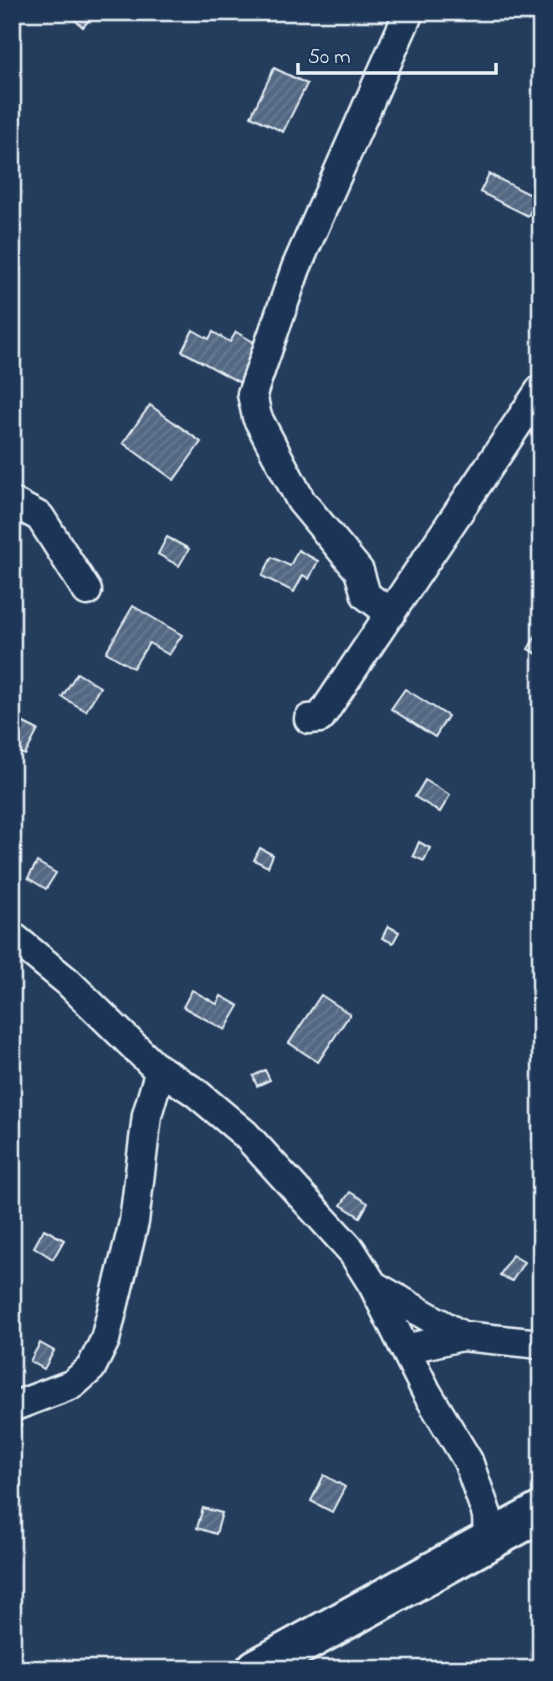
<svg xmlns="http://www.w3.org/2000/svg" width="553" height="1681" font-family="'Indie Flower',sans-serif">
  <defs>
    <pattern id="building-hatch" width="6" height="6" patternUnits="userSpaceOnUse" patternTransform="scale(1.75)"><rect width="6" height="6" fill="#536782"/><path d="M-1 1l2-2M0 6l6-6M5 7l2-2" fill="none" stroke="#6c7d94"/></pattern>
  </defs>
  <rect width="100%" height="100%" fill="#253d5d"/>
  <filter id="ink" filterUnits="userSpaceOnUse"><feTurbulence type="fractalNoise" baseFrequency=".0143" numOctaves="2"/><feDisplacementMap in="SourceGraphic" scale="14" xChannelSelector="R" yChannelSelector="G"/><feConvolveMatrix kernelMatrix="1 2 1 2 8 2 1 2 1" color-interpolation-filters="sRGB"/></filter>
  <g filter="url(#ink)">
    <path fill="url(#building-hatch)" stroke="#e8f1f8" stroke-width="2" d="M66,12H96L83,27Z
      M274,68L307,84L283,132L251,116Z
      M489,174L537,198L528,216L480,192Z
      M193,330L209,339L213,332L230,342L236,332L262,347L242,384L182,351Z
      M150,405L201,442L174,480L123,443Z
      M167,537L189,549L179,566L158,554Z
      M298,550L318,561L309,579L303,575L294,592L262,576L272,557L290,566Z
      M133,606L182,635L169,655L149,643L133,668L106,652Z
      M541,627V656L528,649Z
      M77,673L100,687L86,711L62,697Z
      M405,689L448,716L435,737L391,709Z
      M20,721L38,730L25,755L12,749V737Z
      M425,780L450,795L440,812L415,797Z
      M419,842L430,848L424,861L413,856Z
      M260,848L273,855L268,867L254,860Z
      M37,862L56,873L46,889L28,878Z
      M388,926L399,932L393,943L382,938Z
      M192,990L217,1004L221,996L239,1006L225,1030L183,1007Z
      M321,995L350,1014L318,1062L289,1043Z
      M265,1070L270,1080L257,1086L253,1076Z
      M350,1192L368,1203L360,1217L341,1205Z
      M44,1229L64,1240L53,1259L34,1247Z
      M512,1255L524,1262L512,1281L500,1275Z
      M40,1343L54,1351L44,1369L30,1361Z
      M12,1422L21,1425L15,1446L12,1445Z
      M324,1475L345,1487L332,1512L311,1501Z
      M203,1508L222,1513L216,1534L197,1528Z"/>
    <g fill="none" stroke-linecap="round" stroke-linejoin="round">
      <defs>
        <path id="street" d="M12,502L40,517L87,591
          M391,614L366,595L359,571L301,501L257,417L252,394L296,268L409,12
          M309,719L320,718L541,389
          M12,936L68,982L153,1065L195,1092L245,1134L351,1250L373,1285L426,1391L468,1461L487,1515L488,1541
          M373,1285L462,1336
          M405,1349L462,1336L541,1344
          M12,1407L73,1384L91,1368L105,1340L134,1222L147,1115L160,1070"/>
        <path id="highway" d="M256,1669L541,1512"/>
      </defs>
      <use href="#street" stroke="#e8f1f8" stroke-width="33"/>
      <use href="#highway" stroke="#e8f1f8" stroke-width="44"/>
      <use href="#street" stroke="#1d3557" stroke-width="28"/>
      <use href="#highway" stroke="#1d3557" stroke-width="38"/>
    </g>
  </g>
  <rect width="553" height="1681" fill="none" stroke="#1d3557" stroke-width="42"/>
  <rect x="21" y="21" width="511" height="1639" fill="none" stroke="#e8f1f8" stroke-width="2.5" filter="url(#ink)"/>
  <path d="M298 63v10h198v-10" fill="none" stroke="#e8f1f8" stroke-width="3.5"/>
  <text x="308" y="63" font-size="21" fill="#e8f1f8" stroke="#1d3557" stroke-width="5" paint-order="stroke">50 m</text>
</svg>
